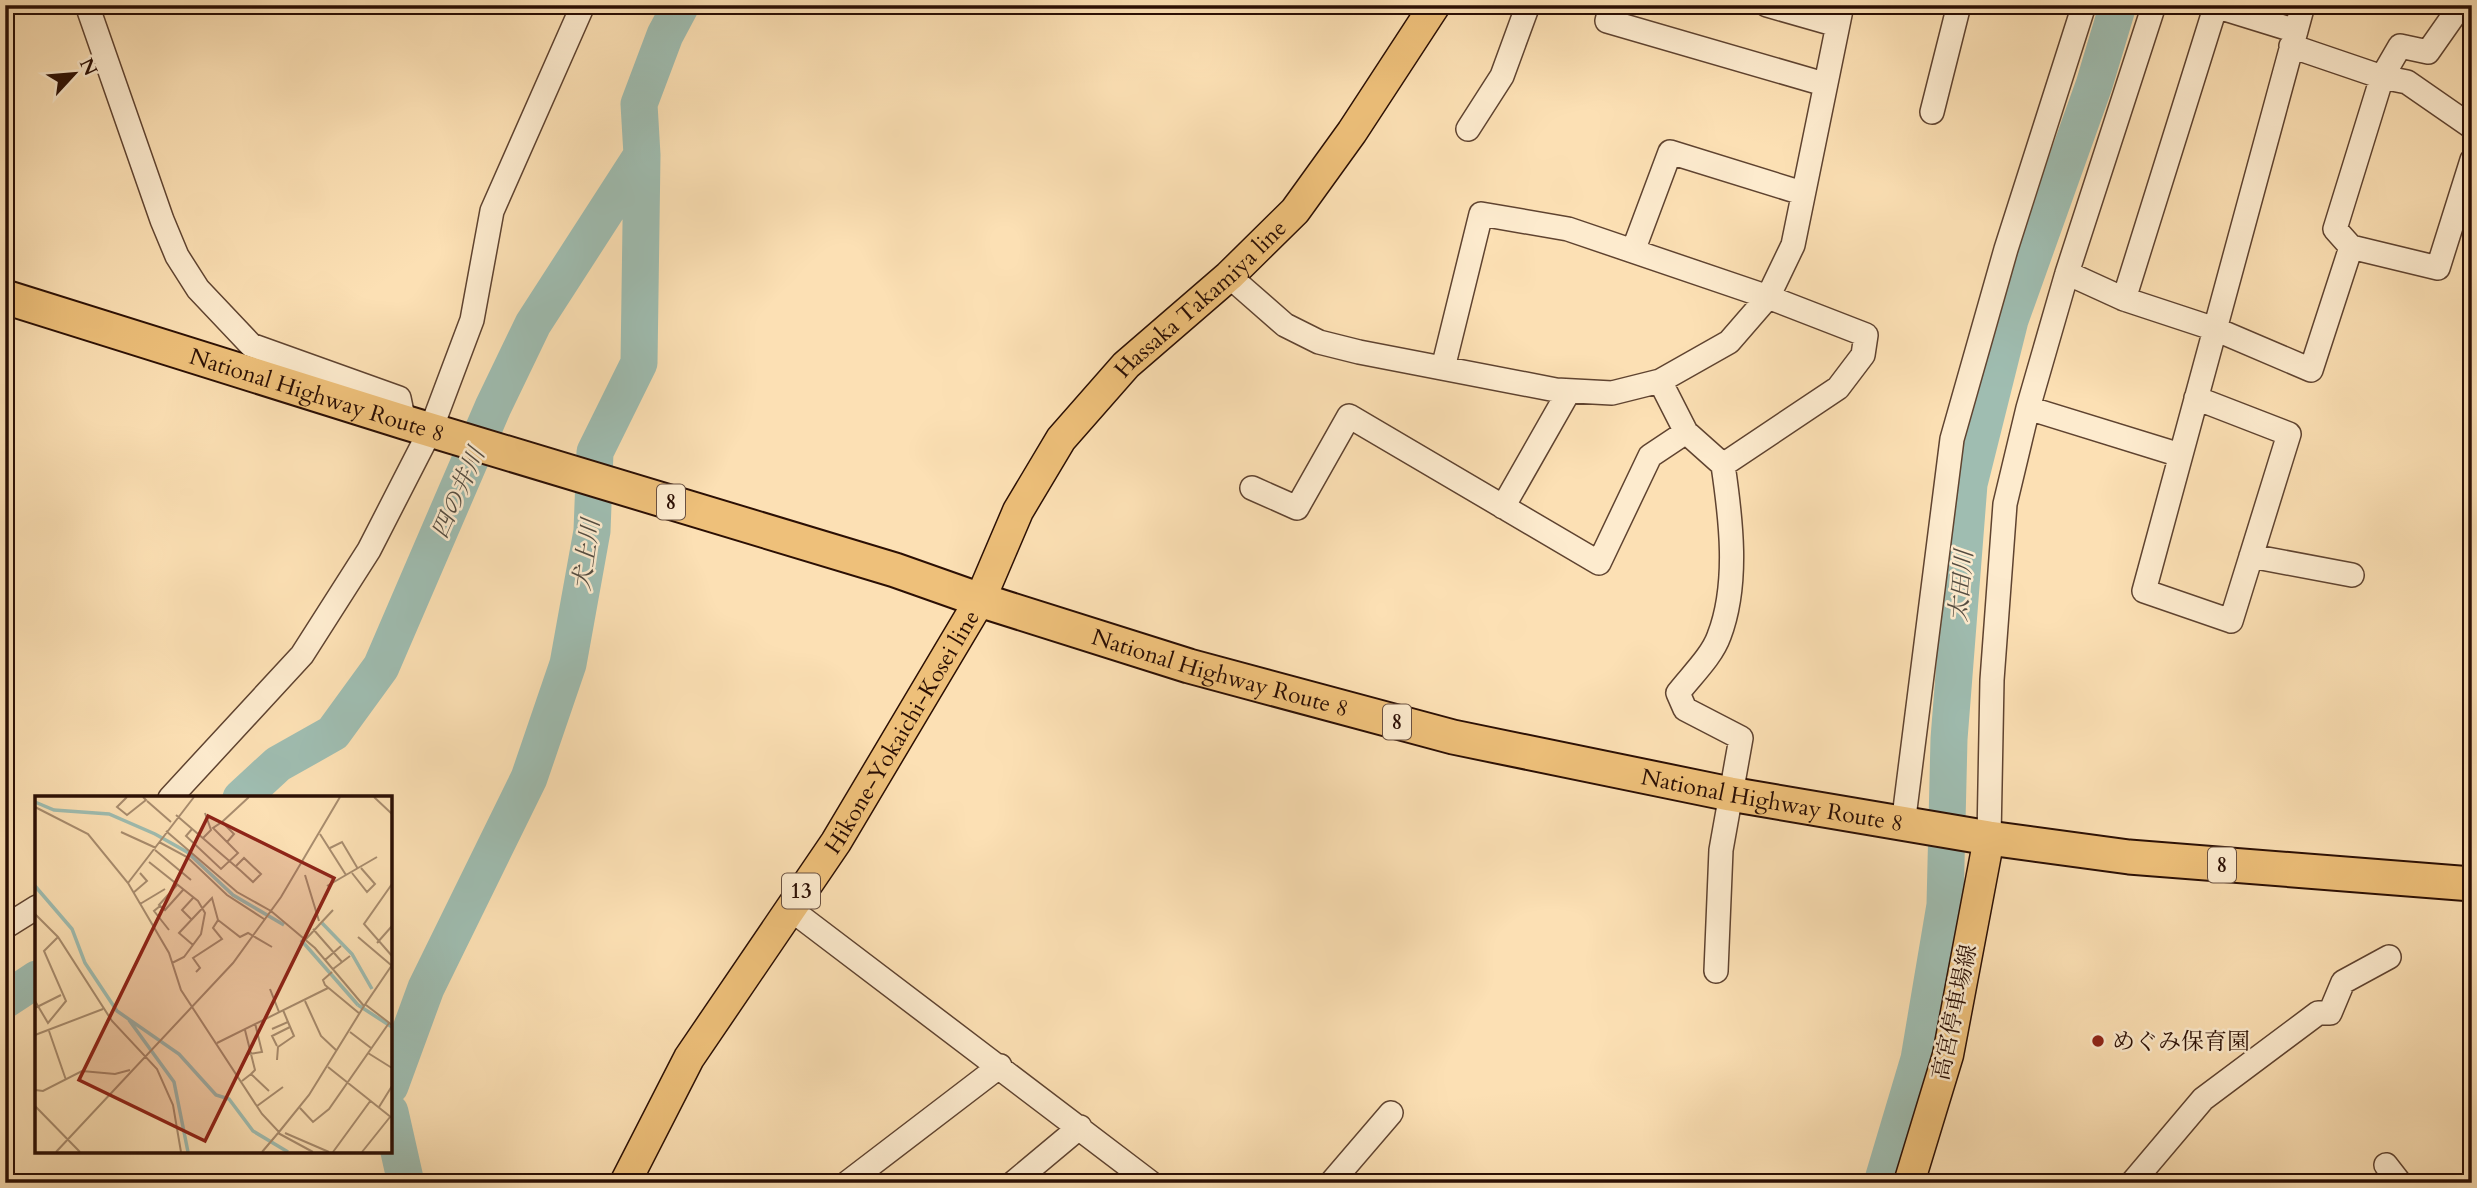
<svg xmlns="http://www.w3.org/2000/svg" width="2477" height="1188" font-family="Cardo,'Noto Serif JP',serif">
  <rect width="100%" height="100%" fill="#fce0b4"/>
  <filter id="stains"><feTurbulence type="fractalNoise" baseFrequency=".00286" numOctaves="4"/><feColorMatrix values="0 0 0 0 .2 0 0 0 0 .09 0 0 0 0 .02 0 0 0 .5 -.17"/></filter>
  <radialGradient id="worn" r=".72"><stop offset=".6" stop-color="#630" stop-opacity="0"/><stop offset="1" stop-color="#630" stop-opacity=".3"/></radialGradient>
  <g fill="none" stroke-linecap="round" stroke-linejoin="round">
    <path stroke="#9fbdb1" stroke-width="37" d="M241,798L278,764L333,733L381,667L493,407L533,324L642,155
      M5,1000L37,979
      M390,1086L426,988L529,778L568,664L592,531L595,452L639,363L642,155L639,104L665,35L681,5
      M390,1112L406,1183
      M1882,1183L1919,1059L1945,905L1949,739L1969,484L2010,320L2094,85L2118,5"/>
    <defs>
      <path id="minor" d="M87,5L162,220L177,256L198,289L251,345L399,398L404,422
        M1611,5L1607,21L1824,84
        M1767,5L1837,25
        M2212,5L2296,31
        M2216,5L2124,299L2215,329L2311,370L2351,247
        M2291,46L2382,77L2400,46L2428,52L2461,5
        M1932,112L1959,5
        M2472,127L2407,82L2382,77L2335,229L2351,247L2438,268L2472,160
        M1468,129L1502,76L1528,5
        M1633,251L1670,152L1802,193
        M2067,273L2124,299
        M1229,276L1285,325L1319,342L1359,352L1556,390L1612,393L1660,381L1729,342L1768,297L1793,245L1842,5
        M1660,381L1686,432
        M2196,398L2289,434L2231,621L2144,591L2303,5
        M2028,408L2180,455
        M1252,488L1297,508L1349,416L1599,563L1650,456L1686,432L1723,465L1838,388L1863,355L1866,335L1768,297L1568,229L1481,214L1443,368
        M1503,507L1569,391
        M2251,556L2352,575
        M170,798L302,655L369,550L431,429L472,320L492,211L583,5
        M1903,825L1952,439L2006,249L2084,5
        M1989,838L1992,680L2005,504L2028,408L2067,273L2154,5
        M789,908L1151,1183
        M5,927L37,907
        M1716,971L1721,850L1741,738L1685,709L1678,693C1691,676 1712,656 1719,636C1739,584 1731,519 1723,465
        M2386,1165L2400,1183
        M847,1183L1000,1066
        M1013,1183L1080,1127
        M1331,1183L1391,1113
        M2132,1183L2203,1099L2318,1013H2330L2343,982L2389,957"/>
      <g id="major">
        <path id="s1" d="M625,1183L689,1058L836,842L980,600L1018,511L1061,439L1126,365L1229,276L1295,211L1352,132L1435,5"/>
        <path d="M1909,1183L1948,1055L1989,838"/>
      </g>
      <g id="highway">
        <path id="s2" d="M5,297L404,422L895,570L980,600L1189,666L1453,737L1730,794L1989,838L2129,857L2472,884"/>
      </g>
    </defs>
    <use href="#minor" stroke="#5f4330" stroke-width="26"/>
    <use href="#major" stroke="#2b0f04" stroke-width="33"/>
    <use href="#highway" stroke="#2b0f04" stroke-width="37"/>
    <use href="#minor" stroke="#fdebce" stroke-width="23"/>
    <use href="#major" stroke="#eec07a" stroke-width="30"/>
    <use href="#highway" stroke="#eec07a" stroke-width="33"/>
  </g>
  <circle fill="#8f2418" stroke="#fdebce" stroke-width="2.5" cx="2098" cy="1041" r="7"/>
  <g text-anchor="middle" stroke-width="5" stroke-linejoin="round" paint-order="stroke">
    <g fill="#fdebce" stroke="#6a5141" stroke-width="2">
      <rect x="657" y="484.5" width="28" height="35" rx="5"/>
      <rect x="1383" y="704.5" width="28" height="35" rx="5"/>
      <rect x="2208" y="847.5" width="28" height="35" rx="5"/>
      <rect x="782" y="873.5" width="38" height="35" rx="5"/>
    </g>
    <g font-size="21" font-weight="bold" fill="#2b0f04">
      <text x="671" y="509">8</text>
      <text x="1397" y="729">8</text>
      <text x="2222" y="872">8</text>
      <text x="801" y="898">13</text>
    </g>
    <g font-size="23" fill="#2b0f04" stroke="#fdebce">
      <text dy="8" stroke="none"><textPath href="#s1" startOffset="1062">Hassaka Takamiya line</textPath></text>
      <text dy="8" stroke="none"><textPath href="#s2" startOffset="327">National Highway Route 8</textPath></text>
      <text dy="8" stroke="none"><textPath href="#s2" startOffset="1272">National Highway Route 8</textPath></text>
      <text dy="8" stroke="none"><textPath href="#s1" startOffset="530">Hikone-Yokaichi-Kosei line</textPath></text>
      <text dy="8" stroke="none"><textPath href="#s2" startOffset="1839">National Highway Route 8</textPath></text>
      <text transform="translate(1954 1012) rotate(-78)" y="8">高宮停車場線</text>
    </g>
    <g font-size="23" fill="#2b0f04" stroke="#fdebce" text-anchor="start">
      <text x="2112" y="1049">めぐみ保育園</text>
    </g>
    <g font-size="24" font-style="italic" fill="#544c41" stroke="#fdebce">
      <text transform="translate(458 493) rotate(-66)" y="8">四の井川</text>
      <text transform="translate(586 555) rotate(-82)" y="8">犬上川</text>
      <text transform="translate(1961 586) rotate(-85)" y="8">太田川</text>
    </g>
  </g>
  <g transform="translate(35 796)">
    <rect width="357" height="357" fill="#fce0b4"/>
    <path fill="none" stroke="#9fbdb1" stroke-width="3.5" d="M0,6L19,14L74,18L120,38L152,56L198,99L249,129M0,90L37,133L50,167L82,215L144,258L181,299L194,303L218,335L253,356M287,127L317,158L337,193M266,144L323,209M323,209L357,231M94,224L139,286L153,356"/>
    <path fill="none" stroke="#a88c6e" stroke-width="2" d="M92,1L82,11L92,19L111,4L108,1M339,1L357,18M112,5L136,26M0,11L53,38L93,87L134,157L146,194L227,318L244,336L227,356M141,19L206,75L218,86L226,78L209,62L200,71M187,26L214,1M157,33L151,40L186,73L203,57L192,46L199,38L187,26L178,32L192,46M131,35L202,96L236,115M86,36L121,52M285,38L311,79M168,42L176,34L170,17M124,46L152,61L192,99L229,123M295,52L307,46L323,73M120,54L156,84M114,66L163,105L170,117L166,138L149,161L137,167M317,77L332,96L340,88L326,72M270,79L284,125M93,87L159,1M357,88L329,128L357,160M142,89L124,109L130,114L148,94M292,90L342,61M98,97L112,85L105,77M105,108L130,93M125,110L119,115L134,134M236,115L280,152L329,210L357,169M0,118L23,141L77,225L122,273L138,309L146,356M156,123L147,114L158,102M183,124L205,141L213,137L237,151M278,133L307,166M323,141L356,169M271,143L298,114M342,147L357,130M158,149L144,137L177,102L183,124L178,132L187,143L158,162L165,172L161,176M290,164L306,150M298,173L315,160M297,176L288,184L290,189L325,218M235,193L244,216M0,205L13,227L31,205L9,155L23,141M270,205L286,240L302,255M331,209L357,229M0,212L26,199M237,233L253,226L248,214M210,234L220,274L216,278M14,235L31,284M315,236L336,252M0,239L68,213M182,247L293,192M242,250L237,240L255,231M333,257L357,272M214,258L227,256L220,227M242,264L243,251L259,240L253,226M293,271L357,322M207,285L216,278L234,295M0,294L8,295L47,275L80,278L95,274M0,310L45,356M222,310L248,291M344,311L357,290M265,312L278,326L294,313L354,227M244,336L274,299L329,210M243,337L278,356M250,337L294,356M21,356L198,167L246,101L305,1M298,356L336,304M327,356L355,321"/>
    <path fill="#8f2418" fill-opacity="0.15" stroke="#8f2418" stroke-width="3.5" d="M173,20L299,82L170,345L44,284Z"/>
    <rect width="357" height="357" fill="none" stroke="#2b0f04" stroke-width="3.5"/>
  </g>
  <rect width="2477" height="1188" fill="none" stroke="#fce0b4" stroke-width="28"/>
  <rect x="7" y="7" width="2463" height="1174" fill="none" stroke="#2b0f04" stroke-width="3.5"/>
  <rect x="14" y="14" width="2449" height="1160" fill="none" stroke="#2b0f04" stroke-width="2"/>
  <g transform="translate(74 74) rotate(64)" stroke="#fdebce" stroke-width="5" paint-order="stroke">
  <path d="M0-5L12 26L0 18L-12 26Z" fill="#2b0f04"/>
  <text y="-10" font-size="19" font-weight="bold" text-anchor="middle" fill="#2b0f04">N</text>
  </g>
  <rect width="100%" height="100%" filter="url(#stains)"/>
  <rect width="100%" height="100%" fill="url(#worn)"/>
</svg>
